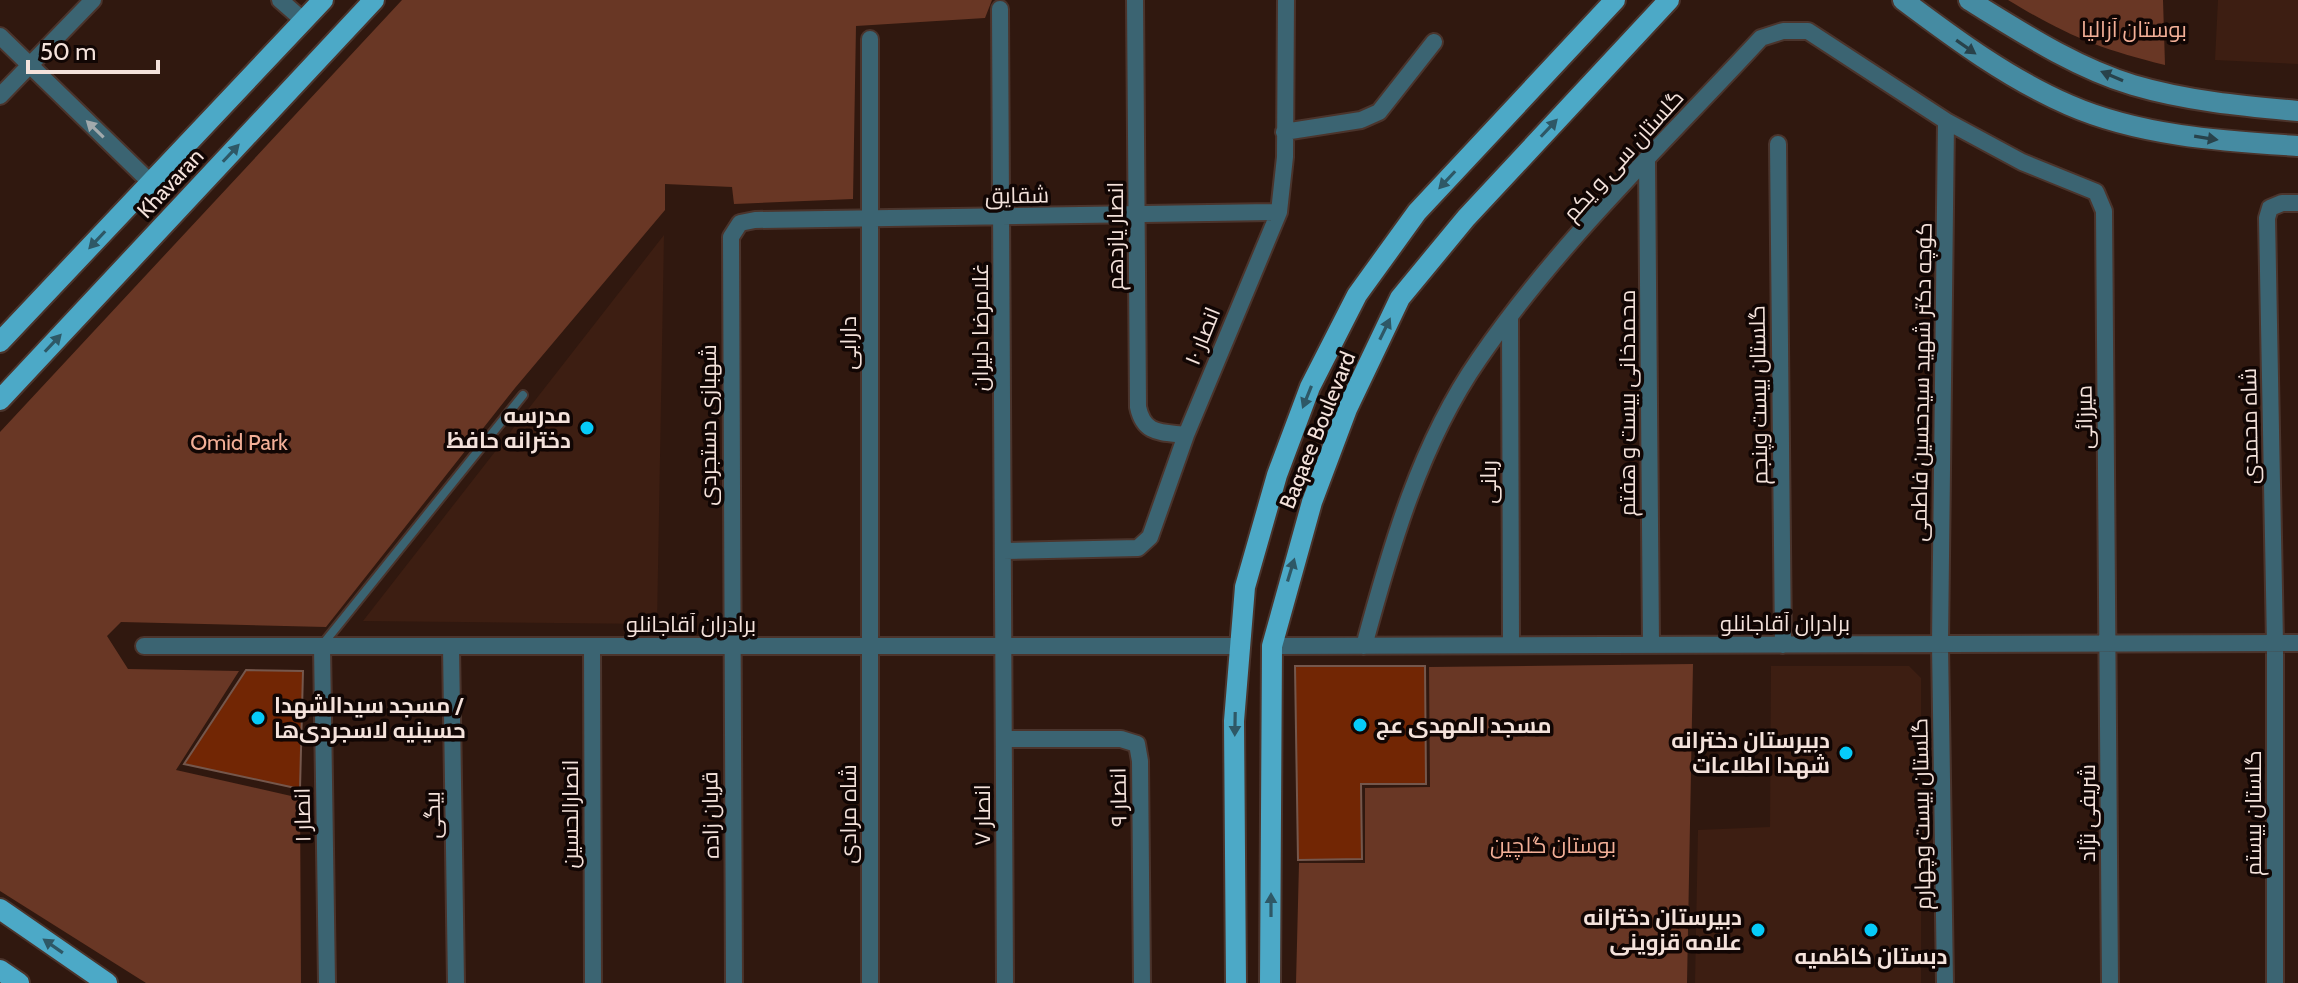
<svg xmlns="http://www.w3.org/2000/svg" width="2298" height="983" font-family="Cabin,Cairo,sans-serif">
  <rect width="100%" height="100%" fill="#30180f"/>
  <path fill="#3d1e12" d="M2218,0H2298V64L2215,60Z
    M664,235L657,624L363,621Z
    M1771,666H1909L1921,678V983H1695L1698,830L1770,827Z"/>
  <path fill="#693725" d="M402,0H992L985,18L856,26L853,199L734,204L732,187L665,184V210L515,388L326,627L121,622L107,636L128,669L239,671L176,770L300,798L301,983H146L0,891V432Z
    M2008,0H2163L2165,65C2099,49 2066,35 2008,0Z
    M1693,664L1687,983H1296L1299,863H1365V788L1430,787L1429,667Z"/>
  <path fill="#722604" stroke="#75574c" stroke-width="2" d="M1295,666H1425L1426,784H1361L1362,859L1298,860Z
    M246,670L303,671L300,789L184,764Z"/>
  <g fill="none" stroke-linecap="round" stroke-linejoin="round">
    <defs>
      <path id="service" d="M323,644L523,395"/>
      <path id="minor" d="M280,0L304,21
        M1135,0L1138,407C1144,435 1161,432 1186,435
        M1000,9L1005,983
        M0,36L151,183
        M0,96L93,0
        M1284,132L1361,120L1379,112L1434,42
        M1778,144L1783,645
        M1647,161L1651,645
        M1510,319L1511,645
        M1003,551L1138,548L1150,537L1186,435L1279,212L1285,157L1286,0
        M144,646H1237
        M322,646L327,983
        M451,646L456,983
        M592,646L593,983
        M1272,646L2298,643
        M1364,646C1391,546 1420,444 1479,359C1559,242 1665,142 1761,38L1783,31H1808L1946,121L2022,162L2096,192L2104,211L2110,983
        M1004,739H1121L1137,744L1140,761L1142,983
        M734,983L731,237L740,223L755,220L1279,212
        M870,983V39
        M1945,983L1940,644L1946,121
        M2275,983V643L2267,218L2270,208L2282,203H2298"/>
      <path id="secondary" d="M1903,0C1955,39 2009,79 2069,105C2140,136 2222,141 2298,146
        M1969,0C2021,32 2074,67 2133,85C2187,101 2242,106 2298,111"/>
      <path id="primary" d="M0,342L323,0
        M0,400L374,0
        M0,909L107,983
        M0,970L19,983
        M1236,983L1234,721L1245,587L1277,475L1310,387L1357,295L1417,212L1615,0
        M1270,983L1272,646L1312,502L1347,409L1400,298L1466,218L1669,0"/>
    </defs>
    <use href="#service" stroke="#4b342c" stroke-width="12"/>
    <use href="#minor" stroke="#4b342c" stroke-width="20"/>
    <use href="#secondary" stroke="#4b342c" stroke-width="24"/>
    <use href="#primary" stroke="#4b342c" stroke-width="24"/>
    <use href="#service" stroke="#3b6472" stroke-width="8"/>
    <use href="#minor" stroke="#3b6472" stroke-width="16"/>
    <use href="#secondary" stroke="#458ba2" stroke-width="20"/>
    <use href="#primary" stroke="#4ca9c7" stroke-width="20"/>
  </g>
  <defs><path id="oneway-solid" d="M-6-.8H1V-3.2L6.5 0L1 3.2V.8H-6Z" transform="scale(2)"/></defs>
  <g fill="#28424b">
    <use href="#oneway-solid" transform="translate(1966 47) rotate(35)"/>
    <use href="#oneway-solid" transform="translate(2112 76) rotate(-157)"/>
    <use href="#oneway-solid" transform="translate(2206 138) rotate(9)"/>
  </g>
  <g fill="#2e5866">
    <use href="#oneway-solid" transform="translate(1549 128) rotate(-47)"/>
    <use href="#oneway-solid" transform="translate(231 153) rotate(-47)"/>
    <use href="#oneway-solid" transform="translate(1447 180) rotate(133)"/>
    <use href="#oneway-solid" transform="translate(97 240) rotate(133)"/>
    <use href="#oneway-solid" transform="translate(1385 329) rotate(-64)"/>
    <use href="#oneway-solid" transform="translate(53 343) rotate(-47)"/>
    <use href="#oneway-solid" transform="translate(1307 397) rotate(112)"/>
    <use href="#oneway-solid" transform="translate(1291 570) rotate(-73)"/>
    <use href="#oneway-solid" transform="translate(1235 724) rotate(91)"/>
    <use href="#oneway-solid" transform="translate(1271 905) rotate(-90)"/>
    <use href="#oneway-solid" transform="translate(53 946) rotate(-145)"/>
  </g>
  <use fill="#a1a9ac" href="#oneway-solid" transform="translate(95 129) rotate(-136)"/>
  <g fill="#06cbf9" stroke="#110604" stroke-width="3">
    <circle cx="587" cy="428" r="8"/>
    <circle cx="258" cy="718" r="8"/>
    <circle cx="1360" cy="725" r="8"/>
    <circle cx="1846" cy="753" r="8"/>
    <circle cx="1758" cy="930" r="8"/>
    <circle cx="1871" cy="930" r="8"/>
  </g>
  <g text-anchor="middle" stroke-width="7" stroke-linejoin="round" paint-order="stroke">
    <g font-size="22" fill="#f3af97" stroke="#110604">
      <text x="2134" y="37">بوستان آزالیا</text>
      <text x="239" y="450">Omid Park</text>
      <text x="1553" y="853">بوستان گلچین</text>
    </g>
    <g font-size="22" fill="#f4e2db" stroke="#110604">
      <text transform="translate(1623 155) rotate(-48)" y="8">گلستان سی و یکم</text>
      <text transform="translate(170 183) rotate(-47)" y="8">Khavaran</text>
      <text transform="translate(1017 195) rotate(-1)" y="8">شقایق</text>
      <text transform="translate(1115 236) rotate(-90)" y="8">انصار یازدهم</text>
      <text transform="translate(980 327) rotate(-90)" y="8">غلامرضا دلیران</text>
      <text transform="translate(1202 336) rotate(-68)" y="8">انصار ۱۰</text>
      <text transform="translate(848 343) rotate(-90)" y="8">دارابی</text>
      <text transform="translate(1921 382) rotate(-89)" y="8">کوچه دکتر شهید سیدحسین فاطمی</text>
      <text transform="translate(1758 395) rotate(-91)" y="8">گلستان بیست وپنجم</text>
      <text transform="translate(1627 403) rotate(-90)" y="8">محمدخانی بیست و هفتم</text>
      <text transform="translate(2084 417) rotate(-91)" y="8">میرزائی</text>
      <text transform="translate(708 425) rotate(-90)" y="8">شهبازی دستجردی</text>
      <text transform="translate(2249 426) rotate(-91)" y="8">شاه محمدی</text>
      <text transform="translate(1317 430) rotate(-68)" y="8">Baqaee Boulevard</text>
      <text transform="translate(1488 482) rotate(-90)" y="8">ربانی</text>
      <text x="1785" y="631">برادران آقاجانلو</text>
      <text x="691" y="632">برادران آقاجانلو</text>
      <text transform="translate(1118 797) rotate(-91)" y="8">انصار ۹</text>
      <text transform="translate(2087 813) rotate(-90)" y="8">شریفی نژاد</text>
      <text transform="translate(2253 813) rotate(-90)" y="8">گلستان بیستم</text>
      <text transform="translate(570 814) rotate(-90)" y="8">انصارالحسین</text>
      <text transform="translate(848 814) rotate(-90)" y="8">شاه مرادی</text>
      <text transform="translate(1921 814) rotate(-91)" y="8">گلستان بیست وچهارم</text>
      <text transform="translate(302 815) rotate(-91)" y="8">انصار ۱</text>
      <text transform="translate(432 815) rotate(-91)" y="8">بیگی</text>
      <text transform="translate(710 815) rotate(-91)" y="8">قربان زاده</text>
      <text transform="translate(982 815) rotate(-90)" y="8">انصار ۷</text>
    </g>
    <g font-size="22" font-weight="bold" fill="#f4e2db" stroke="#110604" text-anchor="end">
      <text x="571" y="423">مدرسه<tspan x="571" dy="25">دخترانه حافظ</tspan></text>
      <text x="274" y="713" text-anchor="start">مسجد سیدالشهدا /<tspan x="274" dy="25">حسینیه لاسجردی‌ها</tspan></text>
      <text x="1376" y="733" text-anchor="start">مسجد المهدی عج</text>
      <text x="1830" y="748">دبیرستان دخترانه<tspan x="1830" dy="25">شهدا اطلاعات</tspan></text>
      <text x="1742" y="925">دبیرستان دخترانه<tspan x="1742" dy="25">علامه قزوینی</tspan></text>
      <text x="1871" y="964" text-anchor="middle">دبستان کاظمیه</text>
    </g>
  </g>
  <path d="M28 60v12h130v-12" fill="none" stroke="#f4e2db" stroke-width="4"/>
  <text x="40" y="60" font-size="24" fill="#f4e2db" stroke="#110604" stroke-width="6" paint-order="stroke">50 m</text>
</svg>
